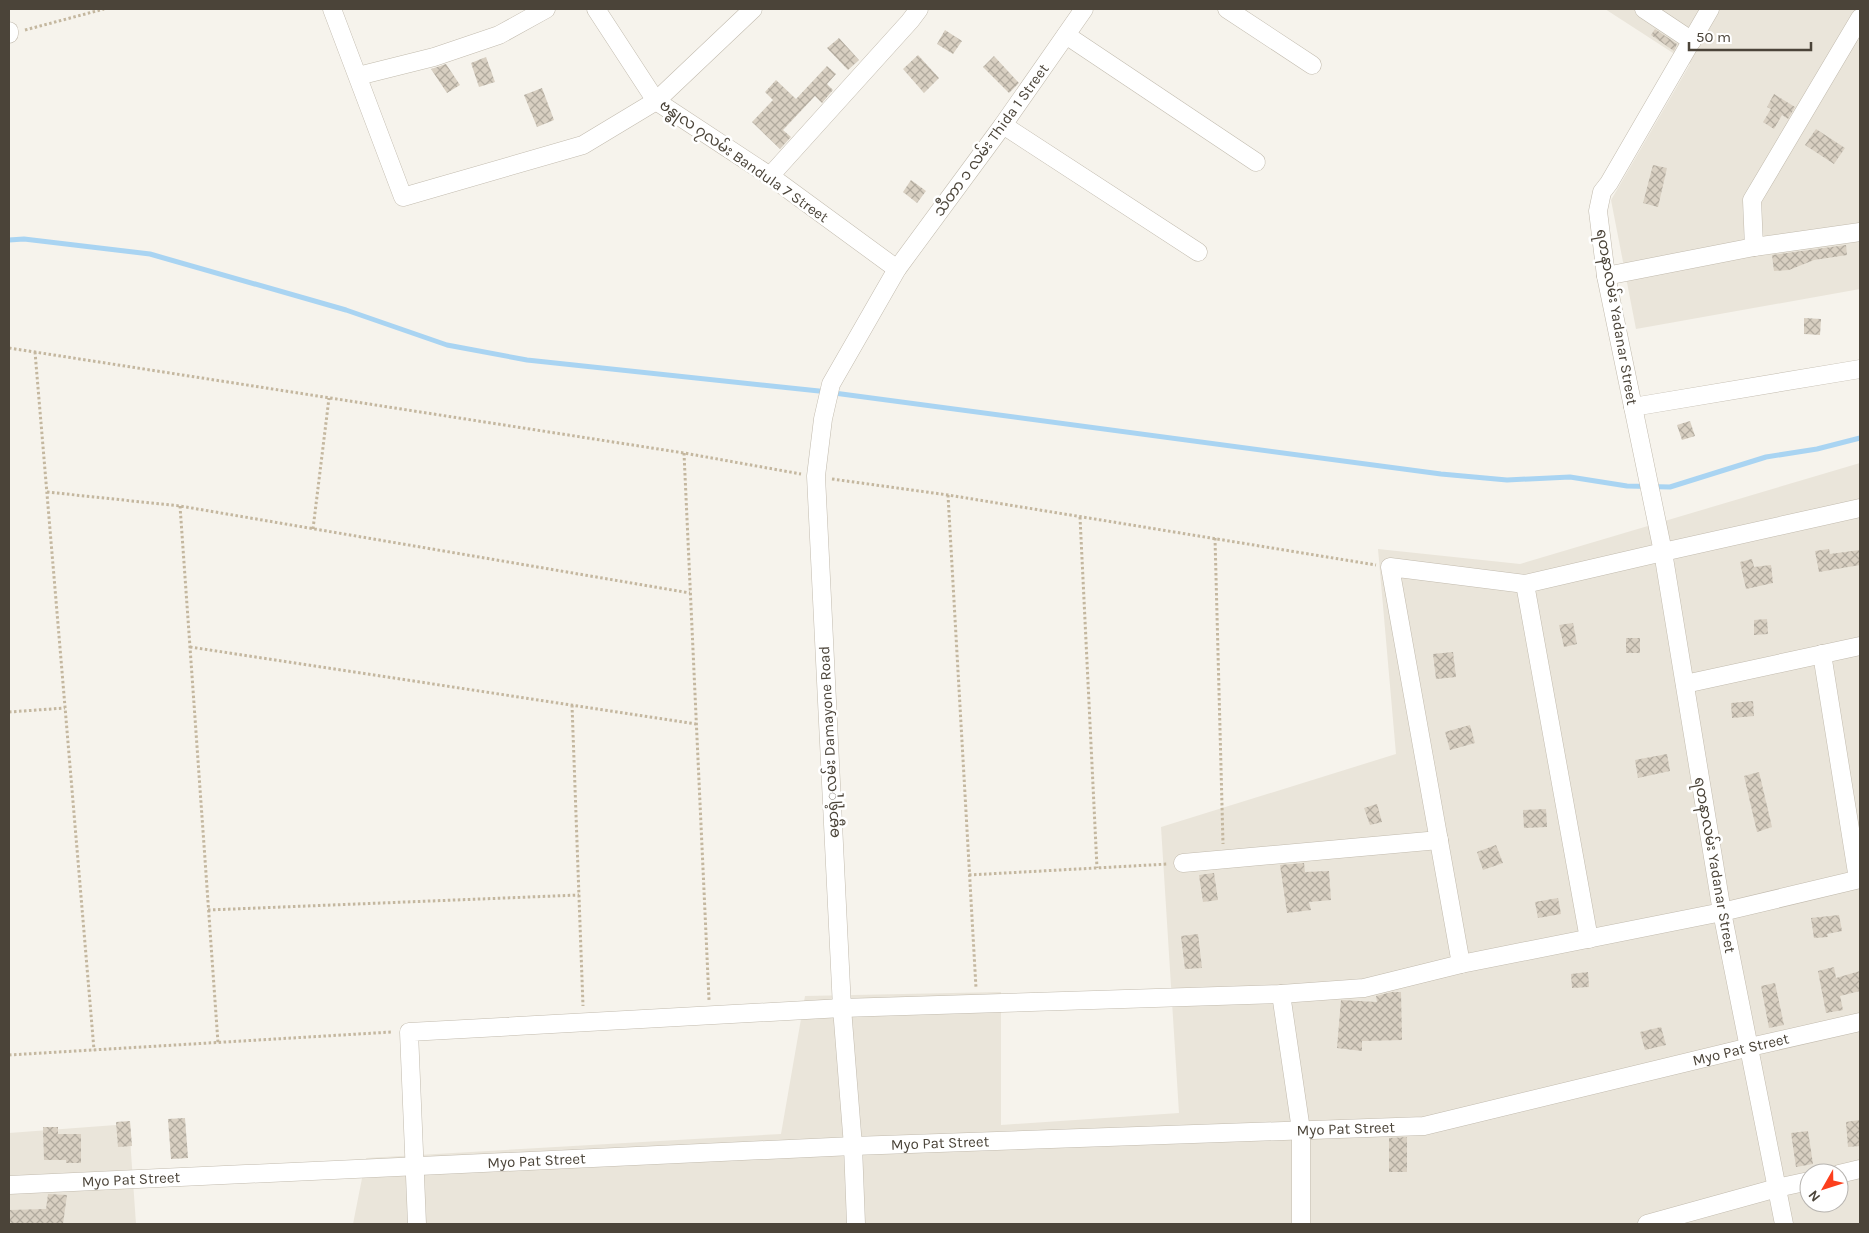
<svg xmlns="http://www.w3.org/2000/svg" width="1869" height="1233" font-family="Karla,'Noto Sans Myanmar',sans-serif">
  <defs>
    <pattern id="building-cross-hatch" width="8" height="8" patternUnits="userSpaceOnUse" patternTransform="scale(1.25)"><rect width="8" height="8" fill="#d8cfc1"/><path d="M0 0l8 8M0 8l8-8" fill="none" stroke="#b1aa9e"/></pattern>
  </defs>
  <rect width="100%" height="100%" fill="#f6f3ec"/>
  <path fill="#eae5da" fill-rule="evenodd" d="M1605,9H1860V289L1636,329L1611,200L1690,64Z
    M1860,463V1224H353L366,1158L781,1134L805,996L1001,992V1125L1179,1113L1161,827L1396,754L1378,549L1520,564ZM1809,1173H1839V1203H1809Z
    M129,1124L136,1224H9V1133Z"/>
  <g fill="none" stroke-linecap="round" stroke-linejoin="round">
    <path stroke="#a9d4f2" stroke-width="5" d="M9,240L24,239L150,254L346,310L447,345L527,360L819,391L1441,474L1507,480L1570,477L1627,486L1670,487L1766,457L1817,449L1860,438"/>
  </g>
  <path fill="url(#building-cross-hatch)" d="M1655,29L1677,44L1674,51L1651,35Z
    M945,30L962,41L953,54L937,44Z
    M839,38L859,60L848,70L827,48Z
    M918,55L939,78L924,93L903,69Z
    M994,56L1019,83L1009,93L983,67Z
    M486,57L495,82L479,87L471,63Z
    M446,64L460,85L447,93L431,69Z
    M827,66L836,74L827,84L833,90L822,103L815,96L783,130L791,137L780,149L752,122L773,100L765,92L776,80L796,99Z
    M542,88L554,120L537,127L524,95Z
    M1774,94L1795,107L1788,119L1782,115L1774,129L1763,122L1771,109L1767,107Z
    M1816,129L1845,148L1834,164L1805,145Z
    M1653,165L1667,168L1658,207L1643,203Z
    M911,180L926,191L917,203L903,192Z
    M1846,245L1847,255L1814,260L1789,270L1774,271L1772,255Z
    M1804,318L1821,319L1820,335L1804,334Z
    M1690,421L1695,436L1682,440L1677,425Z
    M1829,549L1830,554L1860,550V565L1819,572L1815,551Z
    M1752,559L1754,567L1771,565L1773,583L1746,589L1740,562Z
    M1767,619L1768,634L1754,635V620Z
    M1573,623L1577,644L1564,647L1559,625Z
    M1626,638H1640V653H1626Z
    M1453,652L1456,677L1436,679L1433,654Z
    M1753,701L1754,716L1732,718L1731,703Z
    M1470,725L1475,743L1450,750L1445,732Z
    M1667,754L1670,771L1638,778L1635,760Z
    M1759,772L1772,827L1757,832L1744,776Z
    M1377,804L1382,822L1370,825L1364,808Z
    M1546,809L1547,827L1524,828L1523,810Z
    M1496,845L1503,863L1483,870L1477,852Z
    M1304,863L1305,872L1329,871L1331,900L1309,902L1311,910L1287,913L1280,865Z
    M1214,873L1218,900L1203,902L1199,875Z
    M1558,898L1561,914L1538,918L1535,902Z
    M1839,915L1842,931L1827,934L1828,937L1814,938L1811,918Z
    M1198,934L1202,968L1185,969L1181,936Z
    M1834,967L1836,978L1860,971V991L1840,996L1843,1010L1826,1013L1818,971Z
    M1588,972L1589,987L1572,988L1571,974Z
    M1775,983L1784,1025L1769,1028L1761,986Z
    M1392,992H1401L1402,1040L1362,1041V1051L1337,1048L1341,1000L1377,1002L1376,996Z
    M1661,1027L1666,1045L1645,1050L1640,1032Z
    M185,1118L188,1158L171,1159L168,1119Z
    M1860,1120V1146L1848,1147L1846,1122Z
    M130,1121L132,1146L118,1147L116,1122Z
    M43,1127H58V1134H81V1163H66V1160H44Z
    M1808,1131L1813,1164L1796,1167L1791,1133Z
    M1407,1137V1172H1389V1138Z
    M48,1194L67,1195L63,1224H9V1210L46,1209Z"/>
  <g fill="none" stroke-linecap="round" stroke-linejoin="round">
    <defs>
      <g id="minor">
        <path d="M332,9L403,197L583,145L656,101L753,9"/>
        <path d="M596,9L656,101L770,176L897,269"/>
        <path d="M1227,9L1312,65"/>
        <path d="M1644,9L1692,41"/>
        <path d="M1710,9L1609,183L1602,192L1598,211L1606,276L1663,552L1722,912L1784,1224"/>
        <path d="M9,31V34"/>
        <path d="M1066,35L1256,162"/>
        <path d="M358,76L434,57L499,35L546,9"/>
        <path d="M1003,125L1198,252"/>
        <path d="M770,176L910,21L919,9"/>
        <path d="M1754,247L1752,200L1860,18"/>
        <path d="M1606,276L1754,247L1860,232"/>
        <path d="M1633,407L1860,369"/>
        <path d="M1525,584L1589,939"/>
        <path d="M1822,654L1858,879"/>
        <path d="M1685,684L1860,646"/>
        <path d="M1183,863L1439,840"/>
        <path d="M1461,964L1390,567L1525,584L1663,552L1860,508"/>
        <path d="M1281,994L1301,1130V1224"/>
        <path d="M1839,1174L1860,1169"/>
        <path id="s1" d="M9,1185L853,1146L1424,1126L1750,1047L1860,1022"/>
        <path d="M417,1224L409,1032L842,1008L1281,994L1364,988L1461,964L1722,912L1860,879"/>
        <path d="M856,1224L853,1146L842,1008L816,476L823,419L831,384L897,269L1003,125L1084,9"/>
        <path d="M1647,1224L1777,1188L1809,1181"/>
      </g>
    </defs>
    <use href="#minor" stroke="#c2bbae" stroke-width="19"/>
    <path stroke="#c4b79f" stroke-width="3" stroke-dasharray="2.5 2.5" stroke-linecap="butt" d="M25,30L104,9
      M9,348L684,453L801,474
      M35,352L94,1050
      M684,453L709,1000
      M832,479L948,495L1376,565
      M47,492L180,506L690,593
      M948,495L976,988
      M180,506L218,1043
      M1080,517L1097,868
      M313,529L329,398
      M1215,538L1223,844
      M190,647L696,724
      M572,705L583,1006
      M9,712L65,708
      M969,875L1168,864
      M208,910L579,895
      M9,1055L392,1032"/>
    <use href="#minor" stroke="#fff" stroke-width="18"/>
  </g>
  <g text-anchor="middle" stroke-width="5" stroke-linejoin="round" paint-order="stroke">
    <g font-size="15" fill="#4b4439" stroke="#fff">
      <text transform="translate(991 140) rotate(-54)" y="5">သီတာ ၁ လမ်း Thida 1 Street</text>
      <text transform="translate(744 161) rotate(35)" y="5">ဗန္ဓုလ ၇လမ်း Bandula 7 Street</text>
      <text transform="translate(1617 317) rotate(80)" y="5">ရတနာလမ်း Yadanar Street</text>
      <text transform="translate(829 742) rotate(-93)" y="5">ဓမ္မာရုံုလမ်း Damayone Road</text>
      <text transform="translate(1715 865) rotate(80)" y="5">ရတနာလမ်း Yadanar Street</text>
      <text dy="5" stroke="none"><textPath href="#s1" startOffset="1742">Myo Pat Street</textPath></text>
      <text dy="5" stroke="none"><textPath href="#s1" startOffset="1338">Myo Pat Street</textPath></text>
      <text dy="5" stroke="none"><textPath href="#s1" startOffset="932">Myo Pat Street</textPath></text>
      <text dy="5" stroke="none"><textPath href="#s1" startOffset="528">Myo Pat Street</textPath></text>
      <text dy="5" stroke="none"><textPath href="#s1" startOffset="122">Myo Pat Street</textPath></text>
    </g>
  </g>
  <rect width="1869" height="1233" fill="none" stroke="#4b4439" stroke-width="20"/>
  <g transform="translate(1824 1188) rotate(231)"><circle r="24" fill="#ffffff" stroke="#b7b4b0"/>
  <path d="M0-4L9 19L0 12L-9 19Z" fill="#fc3f1d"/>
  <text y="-8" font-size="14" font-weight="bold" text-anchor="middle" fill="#4b4439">N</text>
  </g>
  <path d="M1689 42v8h122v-8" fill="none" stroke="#4b4439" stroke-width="2.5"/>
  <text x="1696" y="42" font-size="15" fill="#4b4439" stroke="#ffffff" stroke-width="4" paint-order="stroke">50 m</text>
</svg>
